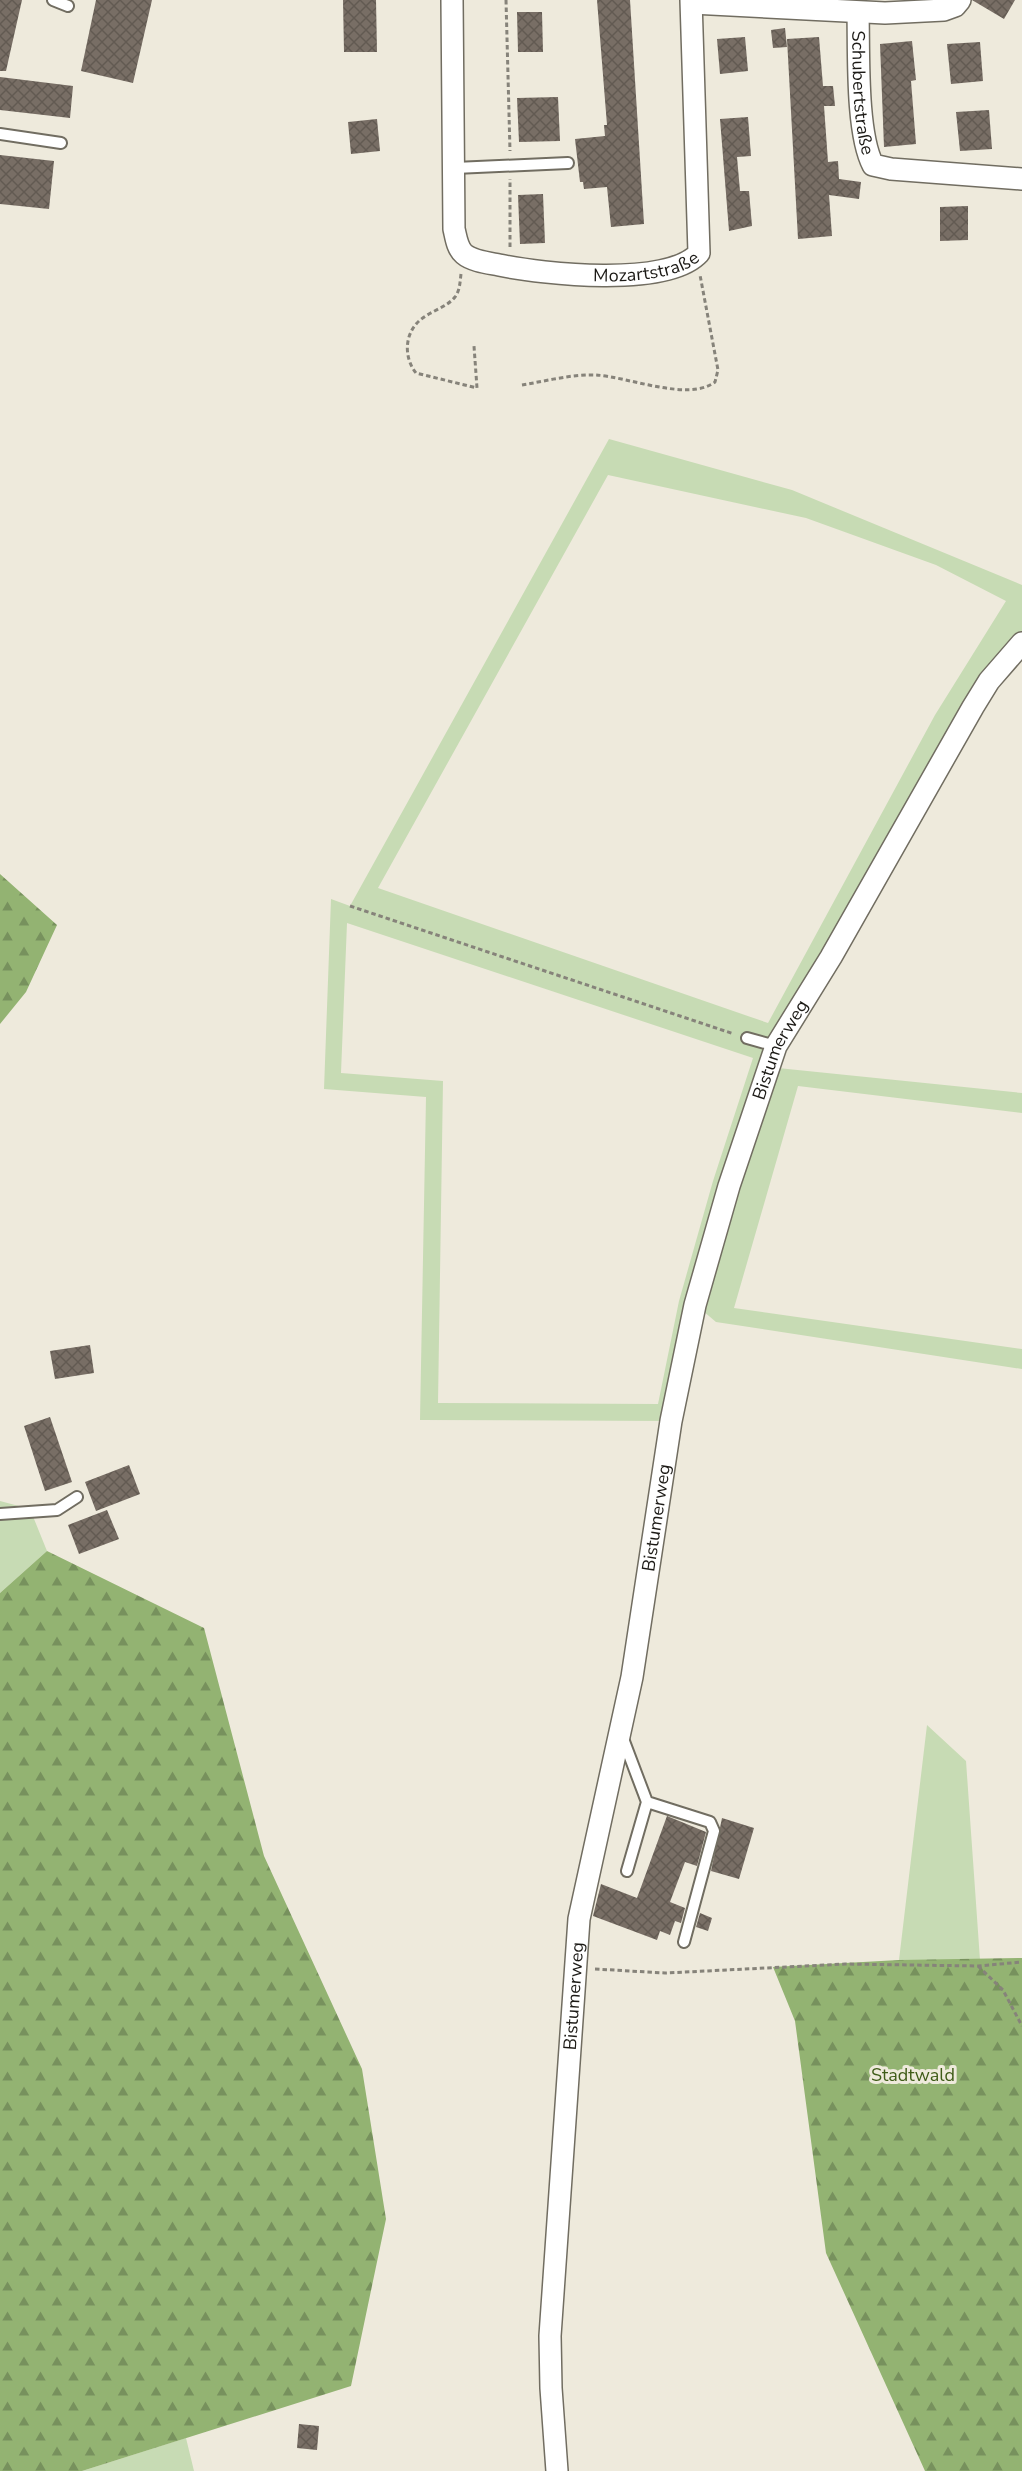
<svg xmlns="http://www.w3.org/2000/svg" width="1022" height="2471" font-family="'Nunito Sans',sans-serif">
  <defs>
    <pattern id="forest-firs" width="22" height="20" patternUnits="userSpaceOnUse" patternTransform="scale(1.5)"><rect width="22" height="20" fill="#93b372"/><path d="M5 1l3.5 6h-7zM16 11l3.5 6h-7z" fill="#77915d"/></pattern>
    <pattern id="building-cross-hatch" width="8" height="8" patternUnits="userSpaceOnUse" patternTransform="scale(1.5)"><rect width="8" height="8" fill="#786e65"/><path d="M0 0l8 8M0 8l8-8" fill="none" stroke="#625a52"/></pattern>
  </defs>
  <rect width="100%" height="100%" fill="#eeeadc"/>
  <path fill="#c7dbb4" fill-rule="evenodd" d="M609,439L792,490L1022,585V643L768,1067L1022,1093V1113L798,1086L734,1308L1022,1349V1369L716,1322L696,1305L671,1421L420,1420L426,1097L324,1089L331,899L350,906ZM608,475L806,518L936,565L1006,601L935,715L768,1023L378,888ZM347,923L753,1058L713,1181L679,1301L658,1404L438,1403L443,1081L341,1073Z
    M0,1501L30,1509L47,1551L0,1593Z
    M927,1725L966,1761L980,1960H899Z
    M186,2438L194,2471H82Z"/>
  <path fill="url(#forest-firs)" d="M0,874L57,925L26,992L0,1024Z
    M47,1551L204,1628L264,1856L362,2069L386,2219L351,2386L82,2471H0V1593Z
    M1022,1958V2471H925L826,2253L795,2021L773,1967L899,1960Z"/>
  <path fill="url(#building-cross-hatch)" d="M0,0H22L6,71H0Z
    M96,0H152L133,83L81,71Z
    M343,0H376L377,52H344Z
    M597,0H630L644,224L611,227L607,187L584,189L583,182H580L575,139L605,136L604,125H607Z
    M972,0H1015L1004,19Z
    M517,12H542L543,52H518Z
    M785,28L787,47L773,48L771,30Z
    M745,37L748,71L720,74L717,39Z
    M819,37L823,86H833L835,106H824L828,162L838,161L839,179L861,182L859,199L829,195L832,236L798,239L787,39Z
    M912,41L916,80L911,81L916,144L884,147L880,44Z
    M980,42L983,81L951,84L947,44Z
    M0,77L73,86L70,118L0,110Z
    M558,97L560,141L519,142L517,98Z
    M989,110L992,149L960,151L956,112Z
    M748,117L751,156L737,157L740,191H749L752,226L729,231L720,119Z
    M377,119L380,151L351,154L348,122Z
    M0,155L54,161L49,209L0,204Z
    M543,194L545,243L520,244L518,195Z
    M968,206V240L940,241V207Z
    M90,1345L94,1373L55,1379L50,1351Z
    M50,1417L72,1482L45,1491L24,1426Z
    M129,1465L140,1494L96,1511L85,1482Z
    M107,1510L119,1539L79,1554L68,1525Z
    M667,1816L706,1832L697,1866L685,1862L670,1902L685,1908L681,1923L675,1921L670,1935L660,1931L657,1940L593,1916L601,1884L637,1898Z
    M722,1818L754,1828L739,1879L711,1871Z
    M700,1913L712,1918L708,1931L696,1927Z
    M299,2424L319,2426L317,2450L297,2448Z"/>
  <g fill="none" stroke-linecap="round" stroke-linejoin="round">
    <defs>
      <path id="lane" d="M53,0L68,6
        M0,134L61,143
        M455,168L568,163
        M747,1038L776,1046
        M0,1514L57,1510L77,1497
        M622,1736L647,1802L627,1871
        M647,1802L710,1822L714,1831L684,1942"/>
      <g id="street">
        <path id="s1" d="M452,0L454,229C456,237 457,248 464,254C472,261 489,263 499,265C543,274 667,288 699,253L691,0"/>
        <path d="M692,3L885,13L944,10L955,6L960,0"/>
        <path id="s2" d="M858,13C859,51 856,133 873,165L891,169L1022,179"/>
        <path id="s3" d="M557,2471L551,2388L550,2336L579,1919L632,1677L671,1421L695,1305L729,1186L776,1046L831,957L973,707L989,681L1022,643"/>
      </g>
    </defs>
    <use href="#lane" stroke="#716d61" stroke-width="14"/>
    <use href="#street" stroke="#716d61" stroke-width="24"/>
    <path stroke="#86837a" stroke-width="3" stroke-dasharray="4.5 3" stroke-linecap="butt" d="M506,0L510,151
      M510,247V179
      M461,274C460,282 460,290 455,297C446,308 430,311 419,321C404,335 404,358 416,373L477,388L474,346
      M522,385C546,381 572,374 596,375C629,377 688,402 715,382L718,370L700,275
      M350,906L734,1034
      M978,1966L1003,1990L1022,2026
      M595,1969L665,1973L845,1964L978,1966L1022,1962"/>
    <use href="#lane" stroke="#fff" stroke-width="10"/>
    <use href="#street" stroke="#fff" stroke-width="21"/>
  </g>
  <g text-anchor="middle" stroke-width="6" stroke-linejoin="round" paint-order="stroke">
    <g font-size="18" fill="#1c1a16" stroke="#eeeadc">
      <text dy="6" stroke="none"><textPath href="#s2" startOffset="80">Schubertstraße</textPath></text>
      <text dy="6" stroke="none"><textPath href="#s1" startOffset="442">Mozartstraße</textPath></text>
      <text dy="6" stroke="none"><textPath href="#s3" startOffset="1448">Bistumerweg</textPath></text>
      <text dy="6" stroke="none"><textPath href="#s3" startOffset="962">Bistumerweg</textPath></text>
      <text dy="6" stroke="none"><textPath href="#s3" startOffset="476">Bistumerweg</textPath></text>
    </g>
    <g font-size="18" fill="#3f5c18" stroke="#eeeadc">
      <text x="913" y="2081">Stadtwald</text>
    </g>
  </g>
</svg>
